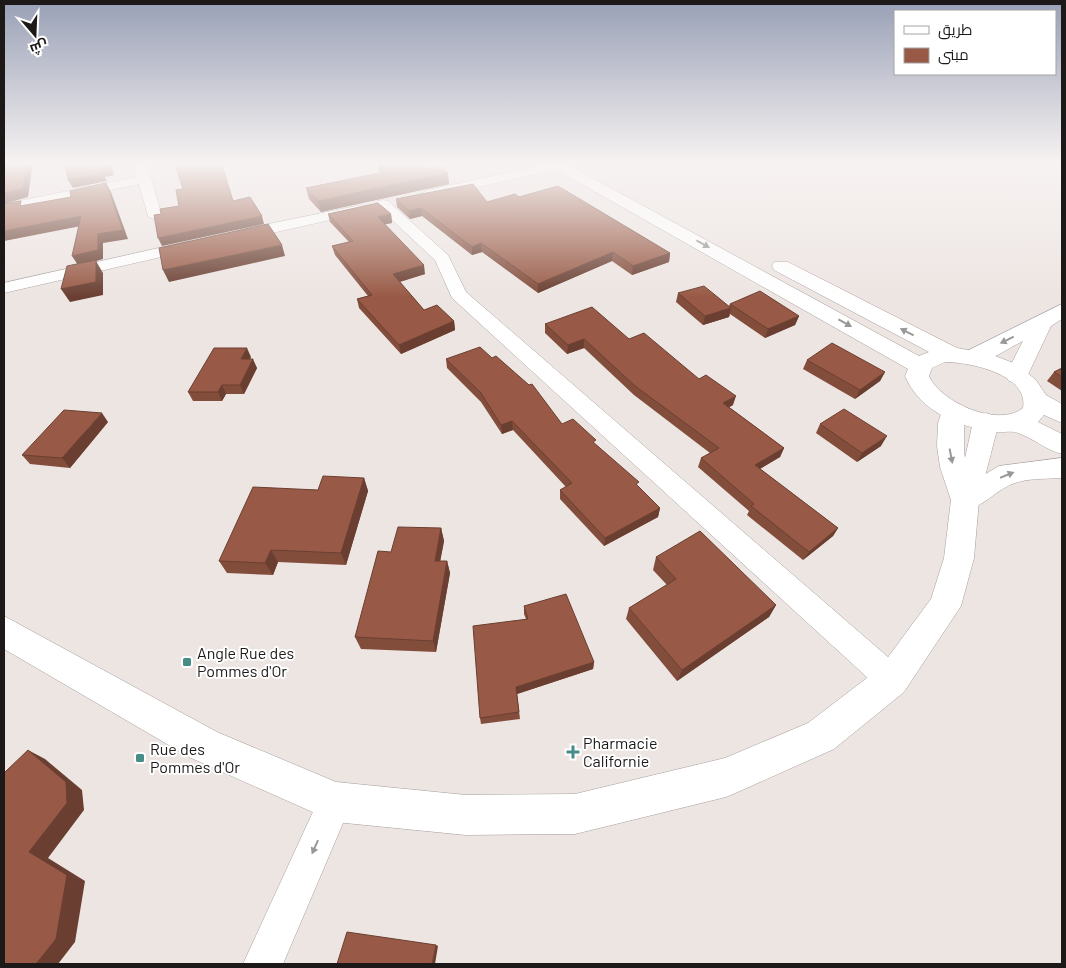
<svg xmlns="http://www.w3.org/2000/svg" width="1066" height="968" font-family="Barlow,Cairo,sans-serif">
  <rect width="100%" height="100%" fill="#ede5e2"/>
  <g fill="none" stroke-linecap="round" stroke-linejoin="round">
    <defs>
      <path id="street" d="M134,162H146L162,216L160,219L155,220L148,216L139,184L4,212V204L137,177Z
        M556,162H563L564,165L558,169L428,198L421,194L428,190Z
        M383,200L388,201L448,255L466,292L903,670L907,680L903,690L892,695L881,690L452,298L435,260L378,207L376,204L378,201Z
        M361,205L366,206L368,209L366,212L240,240L232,235L240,230Z
        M190,241L196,243L198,246L196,249L4,293V283Z
        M335,785L347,790L352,802L283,964H243L323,790Z"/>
      <path id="secondary" d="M1062,304V319L1051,326L1025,381L1017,383L1009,381L1005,376L1023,341C1006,349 984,367 965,362L962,357L965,352Z
        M953,403L962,405C967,413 962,444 965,458L973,422L977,416L986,413L995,416L999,422L979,500L974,558L961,606L904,692L834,749L740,791L726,797L575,834L466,835L335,822L191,758L4,649V616L217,732L336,782L466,795L575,794L725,758L808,723L880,668L931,599L944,558L951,500L940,467L937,446L938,423L944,405Z"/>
      <path id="primary" d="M546,162H563L919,356L929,352L774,270L772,266L774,262H788L957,348L990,354L1016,364L1036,380L1046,395L1062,404V423L1044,415L1038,422L1062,434V454C1046,450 1033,438 1018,433C1011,430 1002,433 995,432C959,427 920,412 905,376L908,369L548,165ZM945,362C969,362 1029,374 1023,408C999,428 941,403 929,376L932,368Z
        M1062,458V478C1048,479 1028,478 1015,483C993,490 979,515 955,508L951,500L955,492L999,466Z"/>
    </defs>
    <use href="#street" stroke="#a69f9d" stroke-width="1"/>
    <use href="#secondary" stroke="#a69f9d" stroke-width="1"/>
    <use href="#primary" stroke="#a69f9d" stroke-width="1"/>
    <use href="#street" fill="#fff" fill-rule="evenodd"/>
    <use href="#secondary" fill="#fff" fill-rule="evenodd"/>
    <use href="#primary" fill="#fff" fill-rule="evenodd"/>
  </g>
  <path fill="#834d3c" d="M377,163L414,167L449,184L321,212L309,199L306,188L379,174Z
    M519,197L670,253L669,262L632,275L612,261L538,293L482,252L472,255L422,216L410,219L397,207L396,199L487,202Z
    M328,214H391L392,223L385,224L425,274L400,282L424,310L454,321L455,330L401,354L359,308L357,299L368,296L335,255L332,246L349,242L330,222Z
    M678,293L729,306L730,304L799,316L795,325L765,338L730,314L729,317L703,325L676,302Z
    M545,324L629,339L699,379L733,405L729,407L784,448L780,457L760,469L838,528L833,536L803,560L747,515L749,511L698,467L701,458L710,453L634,395L584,348L567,354L545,333Z
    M251,357L250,359L257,368L244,394H226L222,401H193L188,392Z
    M446,359L562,424L595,444L660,508L658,517L604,546L560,499V490L566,487L513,430L502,434L481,402L447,368Z
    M807,360L885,372L880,381L855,399L803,369Z
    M1062,368V391L1047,381L1054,372Z
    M108,422L70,468L30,464L22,455Z
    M820,424L881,446L857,462L816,433Z
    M364,478L368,491L346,565L278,562L273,575L227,573L219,561L318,490Z
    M441,528L444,541L440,561H447L450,573L436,652L361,649L355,637L391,552Z
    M656,557L776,605L769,617L677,681L626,619L629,608L667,585L653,570Z
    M524,606L594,662L593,669L517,694L520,719L481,724L480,718L526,619L524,614Z"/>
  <path fill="#6a3f31" d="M27,162H33L28,197L4,204V193Z
    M108,162H110L114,175L105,177L107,181L73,188L68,180L101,168Z
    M448,173L449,184L321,212L318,201Z
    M106,183L111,192L128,239L103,243V259L96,261L103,273V295L70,302L61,289L78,265L72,256L98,234Z
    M421,208L422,216L410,219L409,211Z
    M391,214L392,223L380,225L378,217Z
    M81,216L86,225L4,241V231Z
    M262,216L264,224L162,246L158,238Z
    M481,243L482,252L472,255V247Z
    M282,245L285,256L169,282L163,270Z
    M613,252L612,261L538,293V284Z
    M670,253L669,262L632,275L633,266Z
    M424,265L425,274L395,283L393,274Z
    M731,308L729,317L703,325L705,316Z
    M799,316L795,325L765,338L768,329Z
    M454,321L455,330L401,354L399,345Z
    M584,339V348L567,354L568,345Z
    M247,348L251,357L245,368L241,359Z
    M253,359L257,368L244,394L240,385Z
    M885,372L880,381L855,399L860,390Z
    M222,385L226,394L222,401L218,392Z
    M736,396L733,405L721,412L723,403Z
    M102,413L108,422L70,468L62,458Z
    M512,421L513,430L502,434L501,425Z
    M887,436L881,446L857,462L862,453Z
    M784,448L780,457L751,474L755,465Z
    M364,478L368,491L346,565L341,553Z
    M660,508L658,517L604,546L605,538Z
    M441,528L444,541L438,573L435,561Z
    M838,528L833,536L803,560L809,552Z
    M271,550L278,562L273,575L265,563Z
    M447,561L450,573L436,652L433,641Z
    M776,605L769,617L677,681L682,670Z
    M594,662L593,669L517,694L516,687Z
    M28,750L45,759L82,790L84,810L48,858L85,881L75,942L58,964H36L29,852Z
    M436,945L438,946L435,964H432Z"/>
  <path fill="#985a46" stroke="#6a3f31" d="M4,162H27L23,189L4,193Z
    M65,162H108L110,167L101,168L103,173L68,180Z
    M179,162H221L233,201L250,197L262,216L158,238L154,215L161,214L160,209L179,206L176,190L183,189L175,165L181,164Z
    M385,162H409L414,167L424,165L427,169L440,166L448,173L318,201L306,188L385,172L377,163Z
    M106,183L123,230L98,234V250L72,256L81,216L4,231V204L21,201L20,206L71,197L70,191Z
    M473,184L487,202L515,194L519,197L558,186L670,253L633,266L613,252L538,284L481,243L472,247L421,208L409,211L396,199Z
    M378,203L391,214L378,217L424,265L393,274L424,310L437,305L454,321L399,345L357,299L372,295L332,246L353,241L328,214Z
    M268,224L282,245L163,270L159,248Z
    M96,260V282L61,289L67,266Z
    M704,286L731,308L705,316L678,293Z
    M760,291L799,316L768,329L730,304Z
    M592,307L629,339L644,333L699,379L706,375L736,396L723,403L784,448L755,465L838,528L809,552L751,506L754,504L701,458L719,448L635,386L584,339L568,345L545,324Z
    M832,343L885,372L860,390L807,360Z
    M480,347L492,358L496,356L529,385L532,384L562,424L573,419L596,440L593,442L639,482L636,484L660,508L605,538L560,490L572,483L512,421L501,425L481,393L446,359Z
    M214,348H247L241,359H253L240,385H222L218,392H188Z
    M1062,368V377L1054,372Z
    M844,409L887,436L862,453L820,424Z
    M64,410L102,413L62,458L22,455Z
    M323,476L364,478L341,553L271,550L265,563L219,561L253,487L318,490Z
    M398,527L441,528L435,561H447L433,641L355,637L378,551L391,552Z
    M700,531L776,605L682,670L629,608L676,579L656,557Z
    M566,594L594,662L516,687L519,712L480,718L473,626L528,619L524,606Z
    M28,750L66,782L67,803L29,852L67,875L56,939L36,964H4V773Z
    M347,932L436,945L432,964H337Z"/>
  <defs><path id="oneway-solid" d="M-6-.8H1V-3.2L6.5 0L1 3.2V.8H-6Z" transform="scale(1.25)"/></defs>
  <g fill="#999897">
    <use href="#oneway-solid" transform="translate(703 244) rotate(29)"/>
    <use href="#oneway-solid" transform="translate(845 323) rotate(29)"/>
    <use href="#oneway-solid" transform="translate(907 332) rotate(-153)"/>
    <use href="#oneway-solid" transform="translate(1007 340) rotate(154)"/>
    <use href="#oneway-solid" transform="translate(951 456) rotate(79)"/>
    <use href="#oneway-solid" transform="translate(1007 475) rotate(-22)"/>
    <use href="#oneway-solid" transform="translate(315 847) rotate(114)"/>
  </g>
  <linearGradient id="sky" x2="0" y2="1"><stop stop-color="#99a0b6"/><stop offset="0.55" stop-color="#f7f3f2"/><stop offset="1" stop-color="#f7f3f2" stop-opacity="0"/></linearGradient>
  <rect width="1066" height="297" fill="url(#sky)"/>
  <g fill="#468d87" stroke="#fff" stroke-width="2">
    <rect x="182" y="657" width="10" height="10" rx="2.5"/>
    <path d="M570.5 744.5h5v5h5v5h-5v5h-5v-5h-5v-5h5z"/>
    <rect x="135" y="753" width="10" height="10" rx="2.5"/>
  </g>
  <g text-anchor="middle" stroke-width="4" stroke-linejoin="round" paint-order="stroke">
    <g font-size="16" fill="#1c1918" stroke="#fff" text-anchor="start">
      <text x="197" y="659">Angle Rue des<tspan x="197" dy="18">Pommes d'Or</tspan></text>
      <text x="583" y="749">Pharmacie<tspan x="583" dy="18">Californie</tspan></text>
      <text x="150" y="755">Rue des<tspan x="150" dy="18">Pommes d'Or</tspan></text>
    </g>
  </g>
  <rect width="1066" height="968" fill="none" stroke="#1c1918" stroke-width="10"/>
  <rect x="894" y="10" width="162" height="65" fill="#ffffff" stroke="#a4a3a3"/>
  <rect x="904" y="26" width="25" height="8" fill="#ffffff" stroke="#a4a3a3"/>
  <text x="938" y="35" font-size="15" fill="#1c1918">طريق</text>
  <rect x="904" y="48" width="25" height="15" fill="#985a46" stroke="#a4a3a3"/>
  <text x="938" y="60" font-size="15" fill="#1c1918">مبنى</text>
  <g transform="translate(35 35) rotate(161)" stroke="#ffffff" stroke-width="4" paint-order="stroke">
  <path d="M0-4L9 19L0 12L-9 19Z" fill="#1c1918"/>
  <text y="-8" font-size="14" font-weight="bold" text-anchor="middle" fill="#1c1918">ش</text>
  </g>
</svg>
